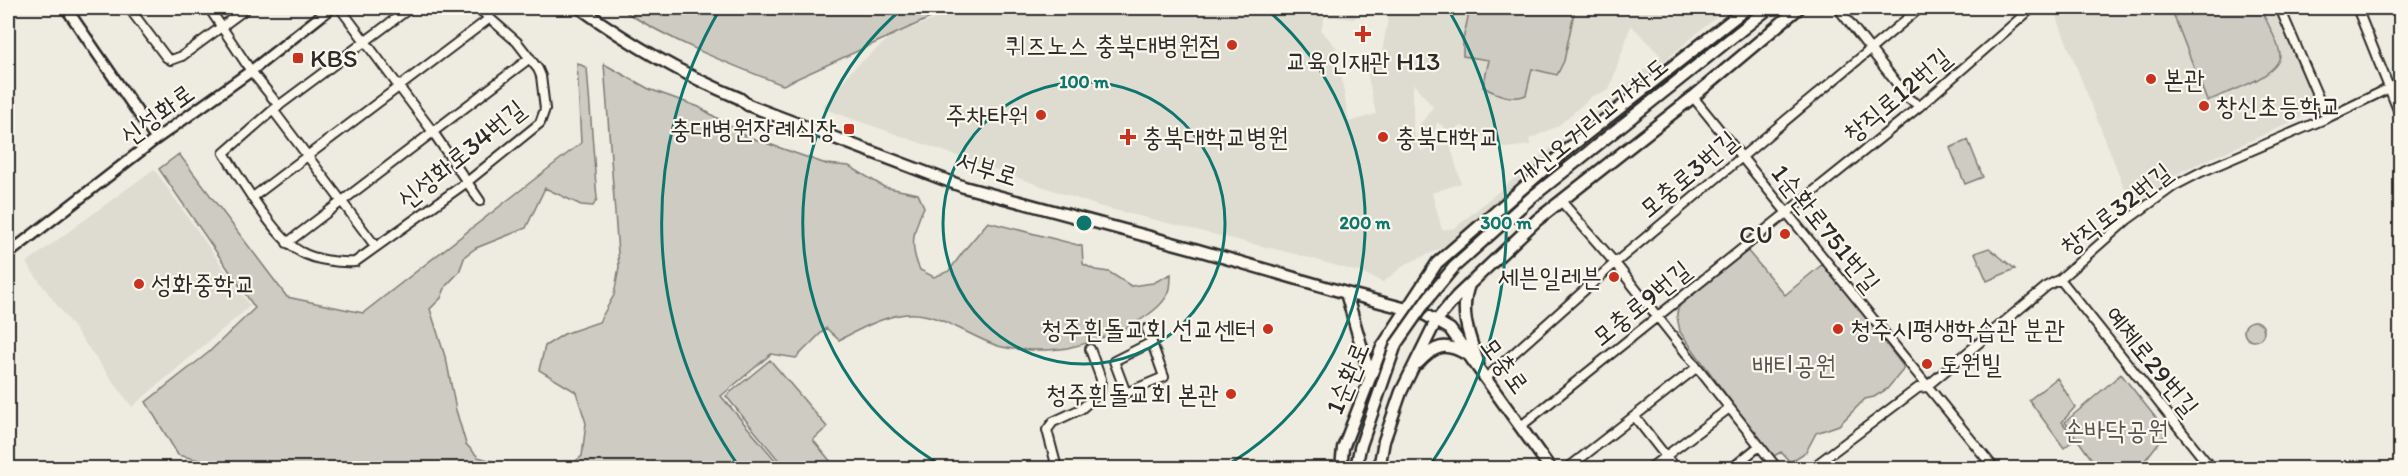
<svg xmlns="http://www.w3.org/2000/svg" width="2408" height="476" font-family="Itim,'Poor Story',sans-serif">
  <rect width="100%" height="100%" fill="#eeebe0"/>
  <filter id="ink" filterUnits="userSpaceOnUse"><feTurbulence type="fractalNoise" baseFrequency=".0167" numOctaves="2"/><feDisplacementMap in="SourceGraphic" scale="12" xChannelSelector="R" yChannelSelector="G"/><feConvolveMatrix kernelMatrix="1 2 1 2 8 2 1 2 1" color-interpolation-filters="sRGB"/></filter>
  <g filter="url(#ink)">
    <path fill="#dedbd1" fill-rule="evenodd" d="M956,8H1357L1355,19L1325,16L1321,30L1336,47L1349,122L1376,114L1365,63H1380L1390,8H1727L1446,246L1406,264L1383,282L1362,273L1303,256L1098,206L822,108L852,70L893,35L930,21ZM1631,25L1661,56L1455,228L1442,230L1432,193L1461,183L1450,144L1421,151L1413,131V83L1433,107L1419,126L1421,135L1435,131L1437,122L1450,132L1462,126L1506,148L1530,145L1529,139L1558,126L1592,96L1609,90Z
      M2053,8H2275L2316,101L2317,111L2182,171L2135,203L2130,202Z
      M154,169L250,306L132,407L26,263Z"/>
    <path fill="#cecbc2" stroke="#7c7b76" stroke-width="1.5" d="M619,8H952L783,85C726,63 671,41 619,8Z
      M1470,8H1575L1564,61L1557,75L1532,69L1526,95C1512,101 1496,94 1483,87L1489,60L1463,56V40Z
      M2171,8H2260C2265,18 2280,45 2280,55C2279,77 2225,93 2207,101Z
      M577,63L587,68L597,199L593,206L581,205L545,188L526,228L476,248L465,256L459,272L446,286L441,298L430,309L447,363L456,410L466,444L478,457L516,468H221L215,464L178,455L146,402L208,353L255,308L159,169L179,154L287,297L363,313L581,143Z
      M604,64L649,89L699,107L746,136L826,164L849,166L884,187L918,194L924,207C913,230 909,246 920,270L934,277L949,271L966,248L988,222L1082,246L1083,264L1095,270L1109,272L1131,286L1153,283L1171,274C1171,279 1171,287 1169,292C1156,321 1096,342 1067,348C1049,351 1015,351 998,346C973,338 943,316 917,314C892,311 860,329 839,340L826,328L796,358L771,354L721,396L782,468H567L582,456L586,423L576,392L539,370L545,346L564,334L599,322L614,295L619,267Z
      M1968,140L1983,177L1965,184L1950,148Z
      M1989,248L2015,269L1987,281L1975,253Z
      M1746,249L1785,295L1824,263L1903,366V370L1887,389L1874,397L1865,399L1839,425L1816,433L1806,452L1790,462L1781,452L1772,457L1680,332C1679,321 1673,314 1681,304Z
      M2244 331a10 10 0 1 1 20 0a10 10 0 1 1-20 0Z
      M770,360L827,427L813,440L836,468H785L726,396Z
      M2121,374L2167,432L2139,468H2098L2065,422Z
      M2057,378L2075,407L2062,422L2075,439L2064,448L2029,400Z"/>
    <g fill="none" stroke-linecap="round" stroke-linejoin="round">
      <defs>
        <path id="minor" d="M129,8L166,57L171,60L182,56L247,8
          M209,8L251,71L279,106
          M340,8L433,132L480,201
          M410,8L273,110L224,153C240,178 275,239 301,252C315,260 339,263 355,262L467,182L540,123L545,109L541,76L538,69L517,42L478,8
          M1838,8L1909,99L1920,106
          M2280,8L2327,118
          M2357,8L2400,115
          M1693,97L1994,468
          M273,110L376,247
          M253,197L490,18
          M1561,201L1615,263L1777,468
          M287,243L530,58
          M2060,279L2211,468
          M1147,329L1164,377L1126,393L1114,361L1152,342
          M1486,378L1615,263L1920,8
          M1635,417L1675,468
          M1521,426L1920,106L2032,8
          M1057,468L1047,430L1053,422L1081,409L1100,392L1101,379L1090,349
          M1568,468L1696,368
          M1650,468L1728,409
          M1732,468L1758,447
          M1812,468L1918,388L1926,387L2047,286L2060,279L2127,220L2174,186L2201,172L2327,118L2400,83"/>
        <path id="tertiary" d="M66,8L156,139
          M8,254L156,139L251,71L331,8"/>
        <path id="secondary" d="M580,8C630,44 681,74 739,98L748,105L964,187L1191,248L1346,293L1422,313L1450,329L1550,468
          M1469,285C1459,312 1469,336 1478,362
          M1346,293L1370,376
          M1418,363C1435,345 1445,342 1466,354
          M1341,468L1343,448L1382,347L1437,263L1569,148L1747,8
          M1379,468L1384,441L1401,392L1436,321L1457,296L1537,220L1693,97L1799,8"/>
      </defs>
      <use href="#minor" stroke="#2b2b2b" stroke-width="12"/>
      <use href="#tertiary" stroke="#2b2b2b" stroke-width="14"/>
      <use href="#secondary" stroke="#2b2b2b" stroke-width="15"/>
      <use href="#minor" stroke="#fbf7ec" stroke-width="8"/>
      <use href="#tertiary" stroke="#fbf7ec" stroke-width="9"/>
      <use href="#secondary" stroke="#fbf7ec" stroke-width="10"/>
      <defs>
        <path id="secondary-bridge" d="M1356,468L1360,448L1396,344L1429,297L1454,267L1532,197L1769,8"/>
      </defs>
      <use href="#secondary-bridge" stroke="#2b2b2b" stroke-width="15" stroke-linecap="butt"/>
      <use href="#secondary-bridge" stroke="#fbf7ec" stroke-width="10"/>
    </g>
  </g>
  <g fill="none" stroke="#0f766e" stroke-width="3">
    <circle cx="1084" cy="223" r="141"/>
    <path d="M946 468A281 281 0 0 1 903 8M1265 8A281 281 0 0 1 1222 468"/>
    <path d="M740 468A422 422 0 0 1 720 9M1448 9A422 422 0 0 1 1428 468"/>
  </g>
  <g fill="#c8321e" stroke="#fbf7ec" stroke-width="2">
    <path d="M1360 25h6v6h6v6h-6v6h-6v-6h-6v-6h6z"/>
    <circle cx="1232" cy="45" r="6"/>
    <rect x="292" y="52" width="12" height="12" rx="3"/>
    <circle cx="2151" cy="79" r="6"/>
    <circle cx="2204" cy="106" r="6"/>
    <circle cx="1041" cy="115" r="6"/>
    <rect x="843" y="123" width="12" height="12" rx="3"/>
    <path d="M1125 128h6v6h6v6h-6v6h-6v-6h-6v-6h6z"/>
    <circle cx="1383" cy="137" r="6"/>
    <circle cx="1785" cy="234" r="6"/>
    <circle cx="1614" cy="277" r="6"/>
    <circle cx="139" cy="284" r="6"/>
    <circle cx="1268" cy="329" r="6"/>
    <circle cx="1838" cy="329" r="6"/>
    <circle cx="1927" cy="364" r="6"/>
    <circle cx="1231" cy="394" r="6"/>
  </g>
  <g text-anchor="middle" stroke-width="4.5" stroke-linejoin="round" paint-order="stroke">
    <g font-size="26" fill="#2b2b2b" stroke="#fbf7ec" text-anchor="start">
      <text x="1220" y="54" text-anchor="end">퀴즈노스 충북대병원점</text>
      <text x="310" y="67">KBS</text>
      <text x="1363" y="70" text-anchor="middle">교육인재관 H13</text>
      <text x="2163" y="88">본관</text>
      <text x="2216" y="115">창신초등학교</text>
      <text x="1029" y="124" text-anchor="end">주차타워</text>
      <text x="837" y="138" text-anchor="end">충대병원장례식장</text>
      <text x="1142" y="146">충북대학교병원</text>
      <text x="1395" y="146">충북대학교</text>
      <text x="1773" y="243" text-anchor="end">CU</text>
      <text x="1602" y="286" text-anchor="end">세븐일레븐</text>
      <text x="151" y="293">성화중학교</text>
      <text x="1256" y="338" text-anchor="end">청주흰돌교회 선교센터</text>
      <text x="1850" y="338">청주시평생학습관 분관</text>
      <text x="1939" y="373">도원빌</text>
      <text x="1219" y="403" text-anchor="end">청주흰돌교회 본관</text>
    </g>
    <g font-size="26" fill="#2b2b2b" stroke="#fbf7ec">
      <text transform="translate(1897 95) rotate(-40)" y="9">창직로12번길</text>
      <text transform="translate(157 114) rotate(-36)" y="9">신성화로</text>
      <text transform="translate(1591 121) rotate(-39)" y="9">개신오거리고가차도</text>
      <text transform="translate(461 154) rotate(-39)" y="9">신성화로34번길</text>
      <text transform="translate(987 168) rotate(17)" y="9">서부로</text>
      <text transform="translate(1688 174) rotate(-40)" y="9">모충로3번길</text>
      <text transform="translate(2116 209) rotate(-38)" y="9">창직로32번길</text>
      <text transform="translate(1826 228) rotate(51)" y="9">1순환로751번길</text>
      <text transform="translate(1641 303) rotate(-39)" y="9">모충로9번길</text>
      <text transform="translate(2152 361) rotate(51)" y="9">예체로29번길</text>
      <text transform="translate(1505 365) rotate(54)" y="9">모충로</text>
      <text transform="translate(1347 378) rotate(-68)" y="9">1순환로</text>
    </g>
    <g font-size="26" fill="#545351" stroke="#fbf7ec">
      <text x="1794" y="374">배티공원</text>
      <text x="2116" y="439">손바닥공원</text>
    </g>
  </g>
  <circle cx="1084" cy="223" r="9" fill="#0f766e" stroke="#fbf7ec" stroke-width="3"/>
  <g font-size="18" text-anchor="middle" font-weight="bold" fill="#0f766e" stroke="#fbf7ec" stroke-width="4.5" stroke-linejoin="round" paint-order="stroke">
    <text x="1084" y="88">100 m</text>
    <text x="1365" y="229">200 m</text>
    <text x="1506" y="229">300 m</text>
  </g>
  <rect width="2408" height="476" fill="none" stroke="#fbf7ec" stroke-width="30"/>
  <rect x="15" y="15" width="2378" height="446" fill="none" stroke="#2b2b2b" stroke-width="2" filter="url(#ink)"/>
</svg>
